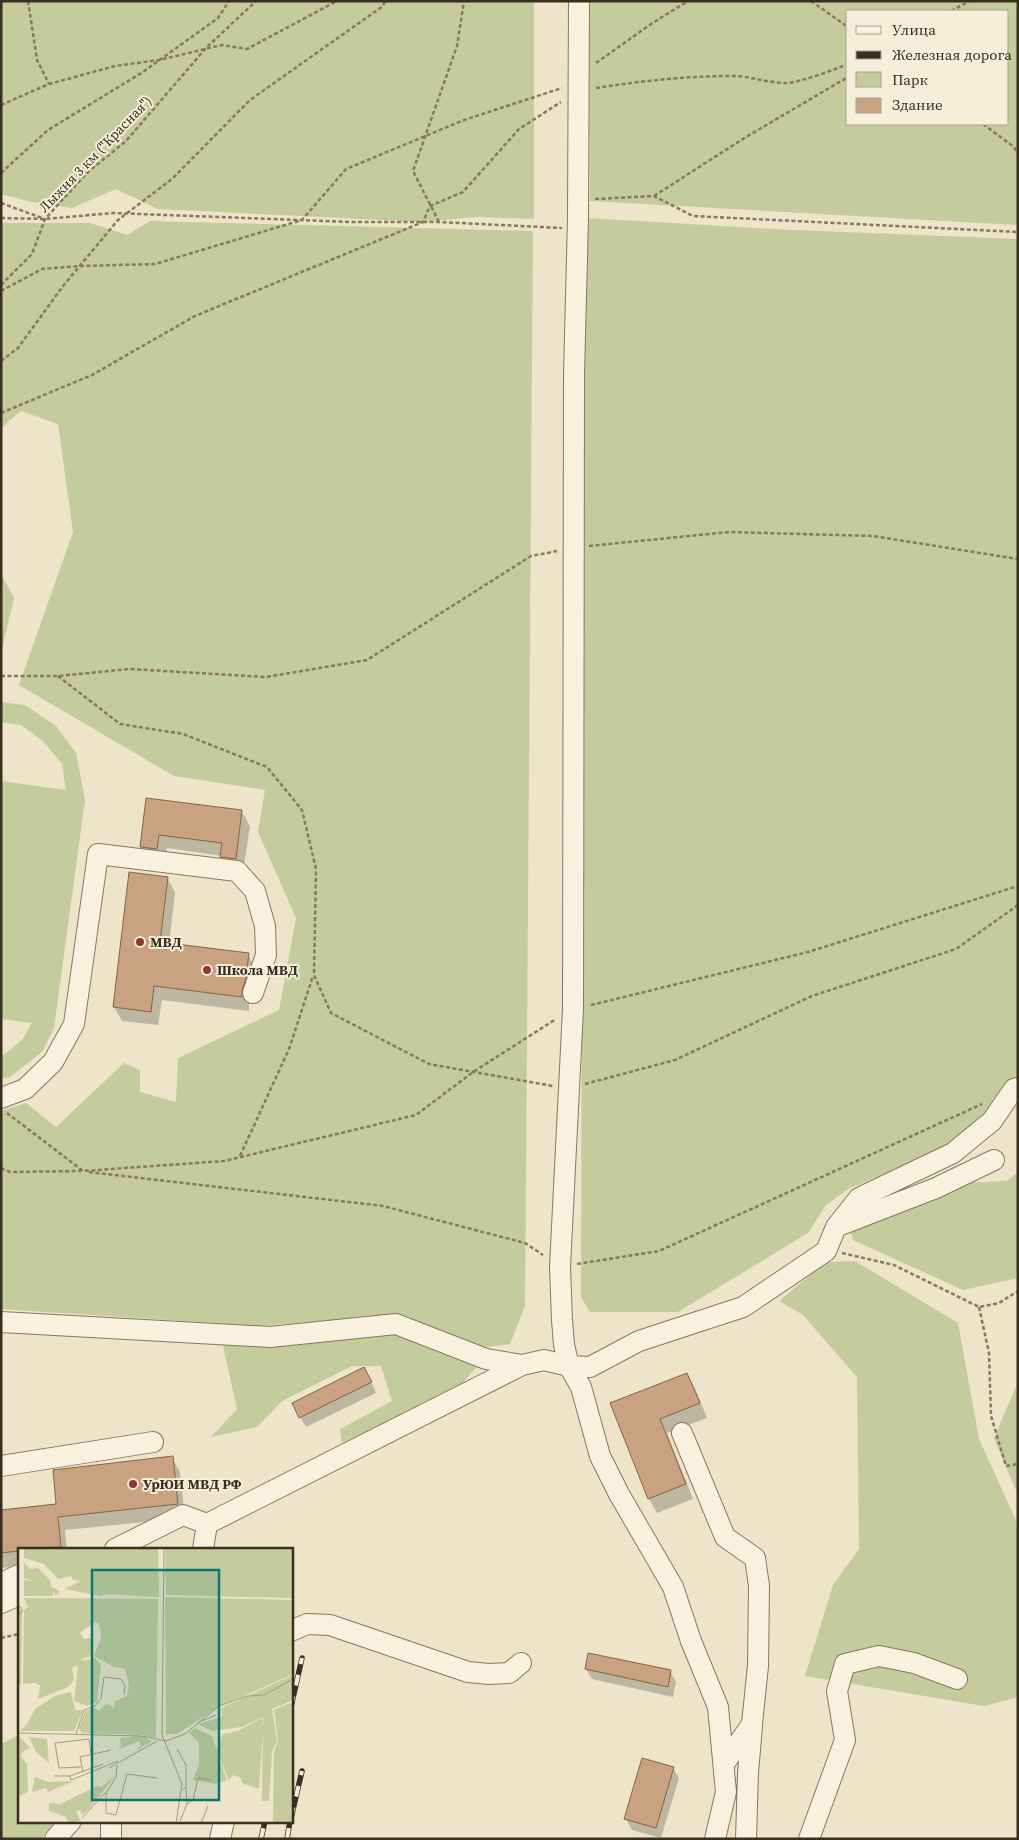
<svg xmlns="http://www.w3.org/2000/svg" width="1019" height="1840" font-family="'Source Serif 4',serif">
  <rect width="100%" height="100%" fill="#ede4c9"/>
  <path fill="#c4cb9d" fill-rule="evenodd" d="M1,1H534V219L475,217L423,222L158,209L116,189L72,208L32,202L1,194Z
    M588,1H1018V225L590,201ZM848,11H1008V124H848Z
    M587,218L771,229L1018,239V1101L998,1105L936,1153L850,1188L826,1205L808,1233L678,1312H590L581,1297L583,469Z
    M150,221L533,231L525,1306L510,1344L475,1349L399,1315L260,1326L1,1309V1111L26,1103L56,1127L124,1063L140,1070V1092L176,1102L178,1058L279,1010L296,918L258,832L265,790L174,776L19,685L73,532L58,424L21,411L1,428V223H90L127,235Z
    M1,574L14,598L1,653Z
    M1,702L25,705L56,726L76,753L85,800L54,1028L42,1052L10,1077L1,1079V1057L22,1040L32,1023L1,1019V781L66,790L62,764L43,741L21,725L1,722Z
    M1018,1172V1278L963,1290L853,1240L850,1228L956,1183L1007,1181Z
    M855,1261L958,1323L979,1439L1018,1525V1697L984,1706L805,1676L833,1585L859,1549L857,1377L803,1315L779,1301L826,1262Z
    M394,1330L478,1365L455,1392L342,1443L340,1429L392,1401L381,1366H352L282,1401L257,1427L211,1437L237,1409L222,1341Z
    M1018,1382V1495L994,1438Z
    M19,1735V1821H56L41,1839H1V1744Z"/>
  <path fill="#0003" d="M147,799L242,812L250,826L243,872L230,871L222,856L167,848L165,863L149,861L141,847Z
    M167,878L175,892L169,945L248,955L256,969L253,992L249,1004V1011L162,1000L158,1025L122,1021L114,1007Z
    M687,1374L695,1388L707,1418L667,1433L693,1499L657,1513L649,1499L612,1404Z
    M370,1379L376,1393L306,1427L300,1417Z
    M172,1458L180,1472L185,1518L65,1530L67,1549H19V1566L1,1568V1511L58,1505Z
    M586,1669L670,1671L676,1682L673,1697L592,1679Z
    M673,1768L679,1778L661,1838L632,1830L626,1819Z"/>
  <path fill="#c9a281" stroke="#876246" d="M146,798L242,810L236,859L220,857L222,843L159,835L157,849L140,847Z
    M129,872L168,877L160,942L249,953L246,978L242,990V997L154,986L151,1012L113,1007Z
    M364,1367L372,1382L299,1418L292,1403Z
    M687,1373L700,1403L660,1419L686,1484L648,1499L610,1403Z
    M173,1456L178,1504L58,1517L61,1547L19,1549V1551L1,1553V1510L56,1504L53,1470Z
    M588,1653L671,1670L668,1687L585,1669Z
    M642,1758L674,1767L656,1828L624,1819Z"/>
  <g fill="none" stroke-linecap="round" stroke-linejoin="round">
    <defs>
      <path id="minor" d="M579,1L578,218L574,375L573,1009L560,1267L562,1320L564,1345L569,1366L581,1387L600,1456L619,1494L673,1587L691,1641L718,1707L726,1792L715,1839
        M1,1098L25,1089L53,1062L74,1024L98,854L237,871L255,891L265,926L266,955L253,993
        M838,1226L936,1188L994,1160
        M1,1322L270,1337L396,1324L486,1359L522,1365L544,1360L569,1366L590,1367L639,1341L743,1307L826,1251L836,1227L859,1198L953,1153L992,1121L1014,1089L1018,1088
        M682,1433L725,1537L755,1558L759,1586L758,1666L752,1724L724,1764
        M1,1466L153,1442
        M115,1549L183,1515L207,1524
        M203,1549L207,1524L522,1365
        M1,1583L19,1575
        M1,1603L19,1595
        M291,1631L307,1624L330,1625L468,1672L489,1674L509,1673L521,1663
        M111,1821V1839
        M55,1839L71,1821
        M220,1839L224,1821
        M746,1839L748,1773L752,1726
        M809,1839L845,1740L837,1691L845,1664L879,1656L914,1663L957,1679"/>
    </defs>
    <use href="#minor" stroke="#89775f" stroke-width="22"/>
    <path stroke="#89775f" stroke-width="2.5" stroke-dasharray="4 2.5" stroke-linecap="butt" d="M28,1L37,60L49,84
      M811,1L848,27
      M951,11L970,1
      M596,63L651,24L688,1
      M596,88C641,81 687,76 733,76C750,76 768,83 786,83C802,82 833,70 848,64
      M1,105L49,84L115,66L159,60L222,45L247,49L337,1
      M983,124L1014,147L1018,155
      M1,173L48,130L143,72L218,18L229,1
      M654,196L746,137L848,77
      M595,199L654,196L693,216L1018,232
      M1,203L42,218
      M1,218L45,219L113,213L351,222H439L562,228
      M439,222L413,171L457,46L464,1
      M1,285L32,254L45,219L88,172L126,141L206,48L256,1
      M1,291L42,269L80,266L155,264L302,220L346,169L464,120L562,88
      M1,361L18,348L63,286L118,220L172,179L250,100L383,6L385,1
      M1,413L92,375L195,316L423,222L430,206L463,192L519,129L561,102
      M589,546L729,532L873,536L1018,559
      M1,676H58L129,669L266,677L367,660L531,556L557,551
      M58,676L120,724L183,734L267,767L302,810L316,869L314,975L331,1013L429,1064L553,1086
      M591,1005L808,952L1018,886
      M585,1084L675,1060L812,996L956,949L1018,905
      M7,1113L83,1171L224,1161L416,1115L473,1072L556,1019
      M240,1156L289,1049L313,976
      M1,1168L10,1172L81,1171
      M89,1172L383,1206L525,1243L543,1255
      M842,1253L894,1265L979,1307L999,1303L1018,1291
      M577,1264L659,1251L982,1104
      M979,1307L989,1353L991,1416L1006,1466L1018,1464
      M1,1638L19,1634"/>
    <use href="#minor" stroke="#f8f1dd" stroke-width="20"/>
    <defs>
      <path id="rail" d="M291,1707L302,1658
        M291,1818L302,1771
        M261,1839L265,1821
        M287,1839L290,1821"/>
    </defs>
    <use href="#rail" stroke="#3a2e21" stroke-width="5.5"/>
    <use href="#rail" stroke="#f5eed9" stroke-width="4" stroke-dasharray="11" stroke-linecap="butt"/>
  </g>
  <g fill="#953531" stroke="#f5eed9" stroke-width="2">
    <circle cx="140" cy="942" r="5"/>
    <circle cx="207" cy="970" r="5"/>
    <circle cx="133" cy="1484" r="5"/>
  </g>
  <g text-anchor="middle" stroke-width="4" stroke-linejoin="round" paint-order="stroke">
    <g font-size="14" fill="#3a2e21" stroke="#f5eed9">
      <text transform="translate(95 154) rotate(-46)" y="5">Лыжня 3 км ("Красная")</text>
    </g>
    <g font-size="14" font-weight="bold" fill="#3a2e21" stroke="#f5eed9" text-anchor="start">
      <text x="150" y="947">МВД</text>
      <text x="217" y="975">Школа МВД</text>
      <text x="143" y="1489">УрЮИ МВД РФ</text>
    </g>
  </g>
  <g transform="translate(18 1548)">
    <rect width="275" height="275" fill="#ede4c9"/>
    <path d="M6,0H140L141,49L88,46L83,48L46,41L63,33L55,32L53,28L40,31L26,16L6,10ZM147,0H275V50L148,47ZM6,14L12,21L20,20L32,32L33,39L42,43L37,48L36,43L34,48H6V32L17,33L6,30ZM147,49L275,52V126L199,160L159,186H148ZM6,50L140,51L138,190L124,187L64,185L61,180L67,163L77,160L81,163L89,155L96,160V154L109,148L111,137L107,121L96,119L76,108L83,89L81,75L76,74L62,85L66,91L72,90L76,97L73,108L64,111L63,113L77,110L83,116L79,154L69,158L56,153L60,118L54,119L56,132L50,139L20,151L22,138L18,135L5,136L6,62L10,59ZM0,57L4,63L3,136L0,137ZM275,127V152L254,161L259,192L254,204L251,253H244L245,169L224,179L194,183L180,176L200,170L204,167L203,160ZM53,144L57,162H65L56,183H1L8,178L17,161L37,148ZM275,154V275H255L256,204L260,192L256,162ZM244,170L245,181L241,241L224,235L223,230L215,227L211,232L198,202L205,186L220,183ZM177,180L194,188L209,232L197,236L175,232L181,216V194L171,185ZM0,187L12,200L4,204L3,208L9,216L10,244L0,249ZM123,188L134,193L117,203L123,197L121,193L100,202L103,198L102,190ZM11,189L29,191L31,215L18,204ZM97,228L71,261L64,267L62,262L58,264L63,273L51,275L48,269L31,263V255L42,256L79,238L84,239ZM17,229L30,234L56,233L30,244L28,240L14,244Z" fill="#c4cb9d"/>
    <path fill="none" stroke="#a59b86" stroke-width="1" d="M146,0L144,187L164,236L158,275M0,56L5,62L0,68M179,175L198,167M0,185L123,188L148,193L167,186L201,158L229,148L246,147L275,131M58,186L66,162L77,158L83,150L86,129L103,131L107,138L106,146M159,201L168,217V238L165,242M99,217L98,229L88,245V265L98,267L109,226L139,230M63,219L41,220L37,195L71,191L73,206M91,220L139,193M65,224L62,209L93,202M36,228H52L85,216M52,228L53,232L100,213M168,239L169,256M64,270L87,245M162,273L169,256L175,252L180,230L194,232M183,275L190,258"/>
    <path fill="#0f766e" fill-opacity="0.15" stroke="#0f766e" stroke-width="2.5" d="M74,22H201V252H74Z"/>
    <rect width="275" height="275" fill="none" stroke="#3a2e21" stroke-width="2.5"/>
  </g>
  <rect width="1019" height="1840" fill="none" stroke="#3a2e21" stroke-width="5"/>
  <rect x="846" y="10" width="162" height="115" fill="#f5eed9" stroke="#aaa18f"/>
  <rect x="856" y="26" width="25" height="8" fill="#f8f1dd" stroke="#aaa18f"/>
  <text x="892" y="35" font-size="15" fill="#3a2e21">Улица</text>
  <rect x="856" y="51" width="25" height="8" fill="#3a2e21" stroke="#aaa18f"/>
  <text x="892" y="60" font-size="15" fill="#3a2e21">Железная дорога</text>
  <rect x="856" y="72" width="25" height="15" fill="#c4cb9d" stroke="#aaa18f"/>
  <text x="892" y="85" font-size="15" fill="#3a2e21">Парк</text>
  <rect x="856" y="98" width="25" height="15" fill="#c9a281" stroke="#aaa18f"/>
  <text x="892" y="110" font-size="15" fill="#3a2e21">Здание</text>
</svg>
